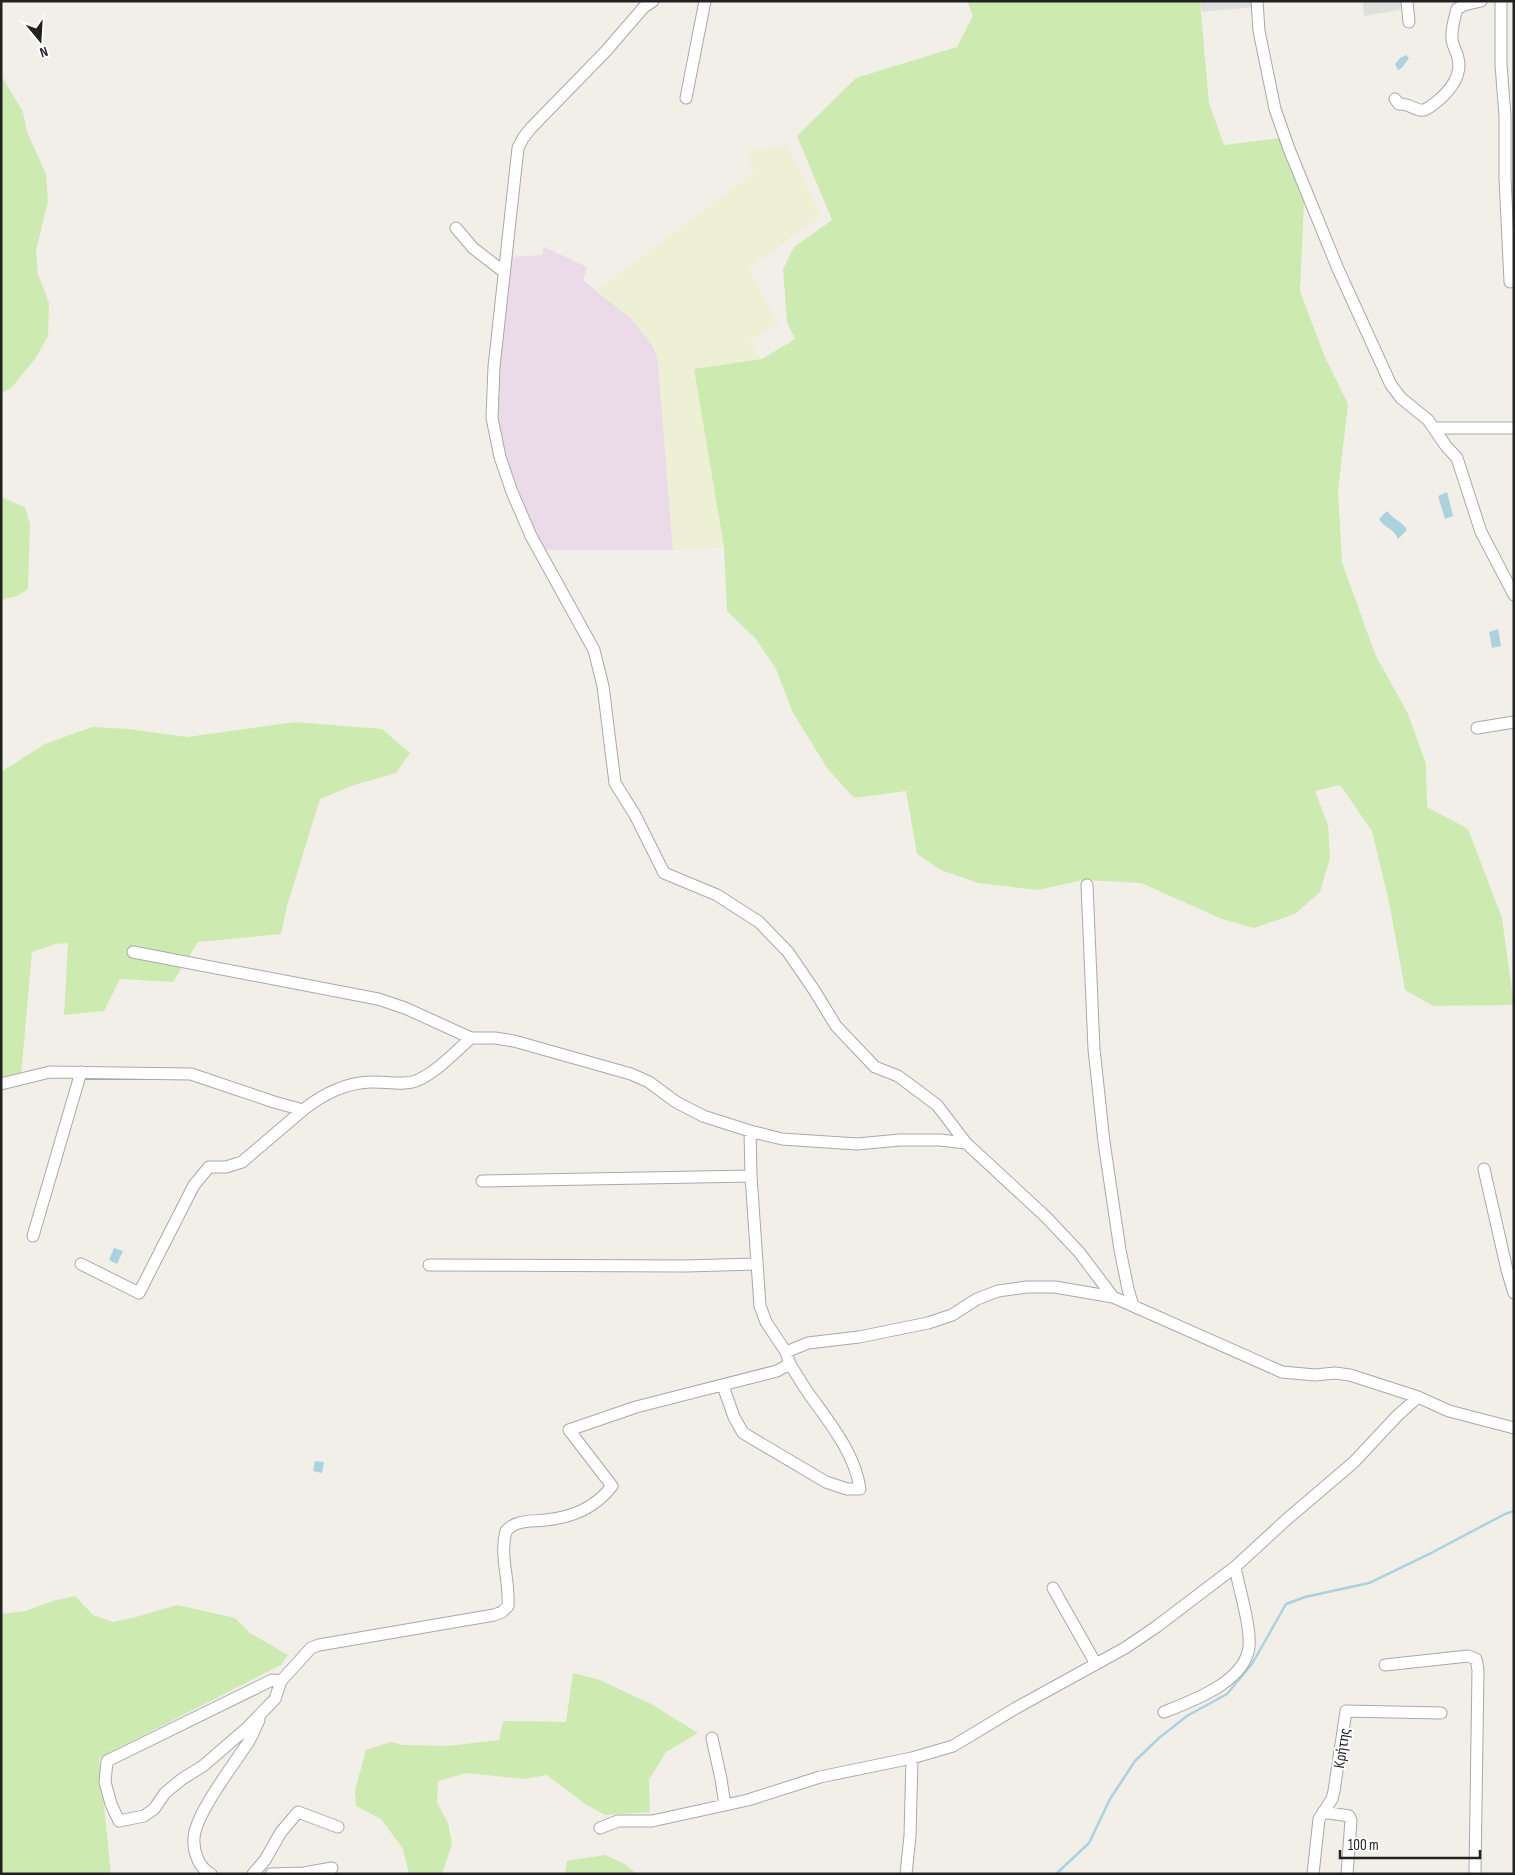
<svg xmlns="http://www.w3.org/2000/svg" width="1515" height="1875" font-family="'Sofia Sans Condensed',sans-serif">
  <rect width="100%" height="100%" fill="#f2efe9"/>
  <path fill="#e0dfdf" d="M1200,1H1253L1254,7L1202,12Z
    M1363,1H1403L1404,9L1364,16Z"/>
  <path fill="#ebdbe8" d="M544,247L587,267L583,280L631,318L654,348L658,361L673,550H544L527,514L504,450L497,415L508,257L542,255Z"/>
  <path fill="#eef0d5" d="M788,145L821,216L749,269L778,323L750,341L762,359L695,369L724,547L673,550L658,361L654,348L631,318L596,291L753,173L748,151Z"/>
  <path fill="#cdebb0" d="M967,1H1200L1209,103L1224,145L1280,138L1304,203L1300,291L1324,355L1348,404L1338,491L1342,562L1375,654L1408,714L1426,764L1427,807L1468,829L1502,918L1514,1005L1433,1006L1405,990L1389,902L1372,831L1340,785L1315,791L1328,825L1330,858L1320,892L1295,914L1254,928L1222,919L1141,883L1084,880L1037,890L978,883L941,870L917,854L906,791L854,798L827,768L792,711L776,669L755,638L727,611L724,547L694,369L762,359L795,339L787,322L783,269L794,247L832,220L797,136L856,78L957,47L973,16Z
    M1,75L23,112L27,132L46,174L48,201L36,251L38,274L49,303L48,336L35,359L12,387L1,394Z
    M1,497L25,507L30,524L28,589L17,596L1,600Z
    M295,722L382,729L410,753L396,773L354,785L320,799L287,906L281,934L198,942L173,982L120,979L104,1011L64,1015L68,943L56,944L32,952L21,1076L1,1080V772L45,744L92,727L129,729L187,737Z
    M75,1596L93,1615L113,1622L136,1617L177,1605L235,1618L250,1633L288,1655L281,1665L99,1758L111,1874H1V1614L25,1611L53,1601Z
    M573,1673L600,1680L653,1705L698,1733L666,1752L649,1780L650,1812L605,1815L585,1804L547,1775L525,1779L466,1773L438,1781L437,1802L448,1823L452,1844L442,1874H409L403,1849L381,1819L356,1806L355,1790L366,1750L391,1742L403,1745L447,1746L499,1740L503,1721L566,1722Z
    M605,1855L623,1863L637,1874H565L567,1861Z"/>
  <path fill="#aad3df" d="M1406,55L1409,58L1402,68L1398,70L1395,64L1400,58Z
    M1447,492L1453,516L1445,519L1438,496Z
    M1387,511C1393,519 1403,522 1407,530L1398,539C1394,528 1385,529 1379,519Z
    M1498,629L1501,646L1492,648L1489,632Z
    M114,1248L123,1251L117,1264L109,1260Z
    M315,1461L324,1462L322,1473L313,1471Z"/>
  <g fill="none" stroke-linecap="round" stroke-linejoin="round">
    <path stroke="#aad3df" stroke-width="2.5" d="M1056,1874L1089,1843L1110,1799L1135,1761L1159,1738L1187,1716L1227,1694L1252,1664L1286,1604L1305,1597L1369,1583L1433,1552L1505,1514L1514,1511"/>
    <defs>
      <path id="minor" d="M653,1L644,7L606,51L531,128L523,138L518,148L494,367L492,418L500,457L512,492L531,536L594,650L603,686L615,783L635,815L664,873L717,895L759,922L788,952L814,990L836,1026L875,1067L898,1076L937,1105L966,1143
        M1257,1L1259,31L1275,109L1289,149L1338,269L1391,385L1401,398L1428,420L1446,446L1457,458L1481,532L1514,595
        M1407,1L1409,22
        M1501,1V65L1505,116V178L1510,282
        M686,98L705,1
        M1395,99L1399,104C1411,103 1415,112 1424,110C1430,108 1435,103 1440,99C1451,89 1462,74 1458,58C1457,52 1453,47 1452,40C1451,30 1454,19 1457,9L1464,5L1481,1
        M456,228L473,248L504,272
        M1435,428H1514
        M1477,728L1514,722
        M1087,885L1094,1049L1104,1142L1120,1250L1128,1289L1133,1306
        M133,952L378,999L405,1008L471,1038
        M1,1084L50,1072L191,1074L274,1102L303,1110C323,1094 344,1083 370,1082C384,1081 402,1086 416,1081C437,1072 454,1053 471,1038H495L514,1041L631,1074L649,1082L676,1102L703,1116L750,1131L782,1139L857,1144L900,1140H940L966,1143L1046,1217L1079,1252L1113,1297
        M750,1131L751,1176L760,1306L766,1322L786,1352
        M1484,1169L1507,1270L1514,1293
        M482,1181L751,1176
        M33,1236L81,1072
        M81,1264L139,1293L194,1185L209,1167H226L242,1162L303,1110
        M429,1265L686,1266L756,1264
        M723,1386L734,1417L743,1433L826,1482L847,1489H860C855,1453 829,1422 809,1394C802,1384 796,1374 790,1364
        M1053,1588L1096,1664
        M1385,1665L1468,1656L1476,1659L1478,1670L1475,1874
        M281,1681L272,1680L260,1686L107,1761L105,1782L111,1804L119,1821L144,1816L154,1809L165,1793L182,1779L203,1766L247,1728L275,1699L281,1681L311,1648L319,1645L494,1615L502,1612L508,1606C510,1581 499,1556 506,1531C517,1519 531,1522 546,1520C573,1517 595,1508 612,1486L569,1430L636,1407L777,1371L790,1364L786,1352L808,1343L859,1337L928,1323L952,1315L977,1299L998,1291L1027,1287H1055L1113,1297L1282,1372L1315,1375L1335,1373L1350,1375L1418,1397L1449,1411L1514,1428
        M1164,1712C1192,1701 1245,1682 1249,1647C1251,1626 1239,1589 1235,1567
        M712,1738L721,1779L725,1805
        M1323,1812L1349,1816L1351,1820L1347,1874
        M600,1828L618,1821H652L748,1800L820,1777L912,1758L953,1746L1016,1708L1125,1648L1156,1627L1235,1567L1286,1520L1354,1462L1397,1416L1418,1397
        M211,1874C199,1868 193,1852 194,1838C195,1814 235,1763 249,1741C253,1734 256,1727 259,1720
        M253,1874L265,1860L281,1832L298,1812L338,1827
        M271,1874L304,1873L332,1868
        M906,1874L910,1836L912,1758
        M1313,1874L1319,1819L1332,1799L1334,1791L1346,1711L1441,1713"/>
    </defs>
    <use href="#minor" stroke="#a9a9a9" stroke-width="13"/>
    <use href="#minor" stroke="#fff" stroke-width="11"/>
  </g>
  <g text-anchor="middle" stroke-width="4" stroke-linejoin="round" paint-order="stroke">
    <g font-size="16" fill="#222" stroke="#fff">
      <text transform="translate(1341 1748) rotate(-81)" y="6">Κρήτης</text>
    </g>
  </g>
  <rect width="1515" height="1875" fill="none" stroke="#222222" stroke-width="5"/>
  <g transform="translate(40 40) rotate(162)" stroke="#ffffff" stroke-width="4" paint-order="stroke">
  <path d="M0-4L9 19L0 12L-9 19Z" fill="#222222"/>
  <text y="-8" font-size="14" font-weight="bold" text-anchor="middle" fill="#222222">N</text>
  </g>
  <path d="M1340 1850v8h140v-8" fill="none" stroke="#222222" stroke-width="2.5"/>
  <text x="1348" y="1850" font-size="15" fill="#222222" stroke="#ffffff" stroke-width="4" paint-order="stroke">100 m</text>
</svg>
